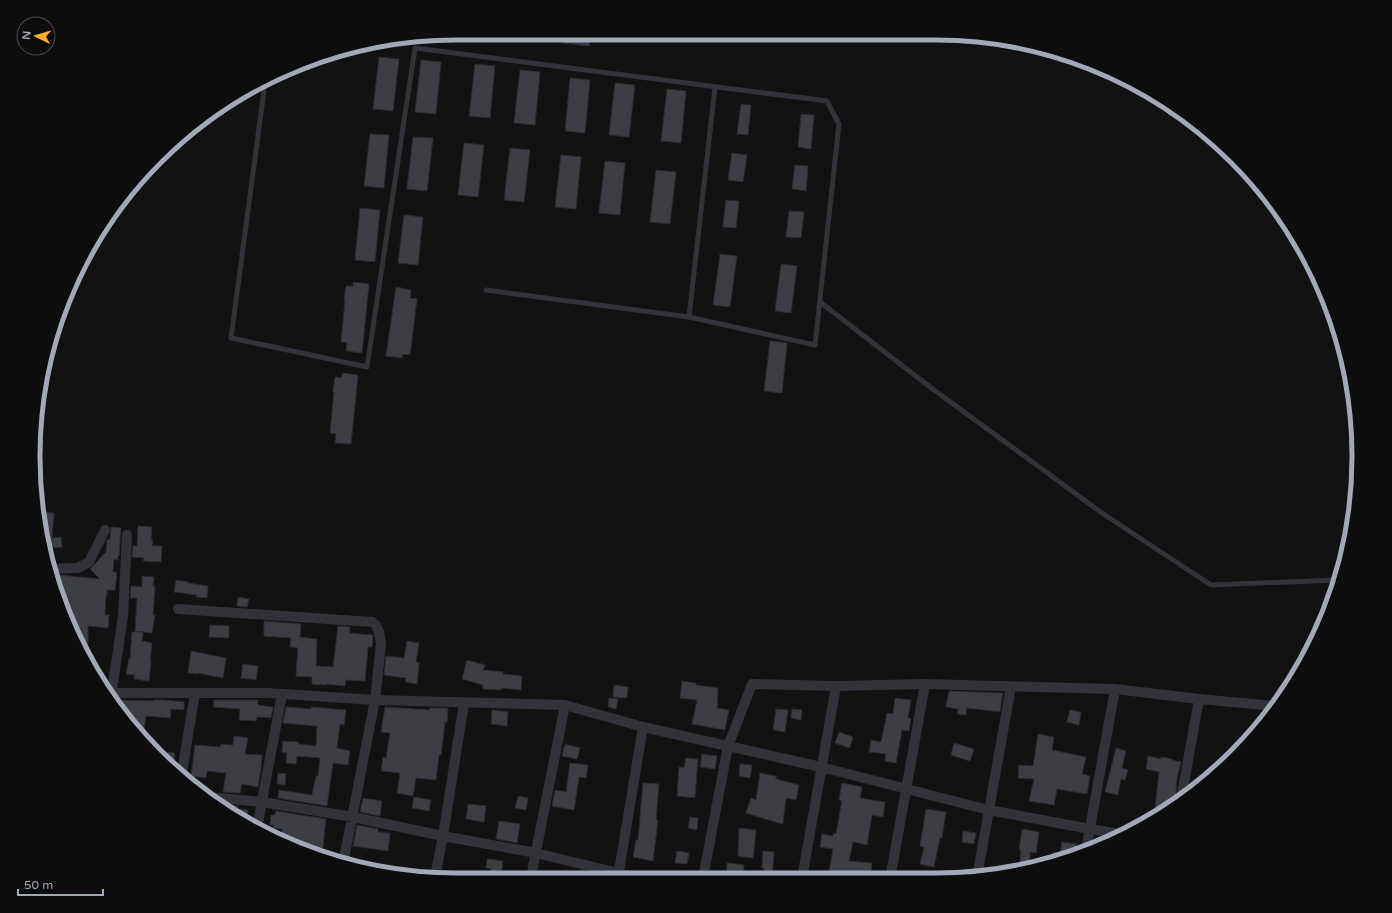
<svg xmlns="http://www.w3.org/2000/svg" width="1392" height="913" font-family="'Varela Round',sans-serif">
  <rect width="100%" height="100%" fill="#121213"/>
  <path fill="#3d3e44" stroke="#2b2b30" d="M563,37H590L589,46L563,43Z
    M379,57L399,59L393,111L373,109Z
    M421,60L441,62L436,114L415,112Z
    M475,64L495,66L490,118L469,116Z
    M520,70L540,72L535,125L514,123Z
    M570,78L590,80L585,133L565,131Z
    M615,83L635,85L629,137L609,135Z
    M667,89L686,91L681,143L661,141Z
    M741,104L751,105L748,135L737,134Z
    M801,114L814,115L811,149L798,147Z
    M370,134L389,135L384,188L364,186Z
    M413,137L433,138L427,191L407,189Z
    M464,143L484,145L478,197L458,195Z
    M510,148L530,150L524,202L504,200Z
    M732,153L747,155L743,182L728,180Z
    M561,155L581,157L576,209L555,207Z
    M605,161L625,163L620,215L599,213Z
    M795,165L808,166L806,191L792,189Z
    M656,170L676,172L670,224L650,222Z
    M726,200L739,201L736,228L723,227Z
    M360,208L380,210L375,262L355,260Z
    M789,211L804,212L801,238L786,237Z
    M404,215L423,217L418,265L398,263Z
    M720,254L737,256L730,307L713,305Z
    M781,264L797,266L791,313L775,311Z
    M353,282L369,284L362,353L346,351L347,343L341,342L345,301H344L346,286H353Z
    M396,287L411,290L410,298L417,299L410,355L403,354L402,358L386,356Z
    M770,341L787,343L782,393L764,391Z
    M342,373L358,375L351,444L335,443L336,434L330,433L334,392H333L335,377L342,378Z
    M38,511L54,513L52,538L61,537L62,547L54,548V546H44Z
    M138,526L152,527L151,540H153L152,546H162L161,562L143,561L144,558L132,557L133,546H137Z
    M111,527L121,528L119,556H118V560L114,559L113,572H117L115,590H107V596L106,595L105,615H109L108,628L88,626V663L60,597L61,589H59L60,575L100,579L90,569L106,552L107,540L110,539Z
    M142,576L154,577L153,586H155L153,615H155L152,633L135,631L137,598H130L131,586L142,587Z
    M176,580L188,582V583L208,586L207,598L196,597L197,595L174,592Z
    M238,597L249,599L247,607L237,606Z
    M264,621L301,624L300,637L317,639L316,666L333,667L338,626L350,627L349,633L373,635L372,647H368L365,681L346,680L345,686L326,684V685L312,684V677L296,676L298,648L290,647L291,638L264,636Z
    M210,625L229,626V638L209,637Z
    M132,632H143L142,641L152,643L150,661H151L149,681L134,679L135,675L126,674L129,659H130Z
    M407,641L419,643L416,662L419,663L417,684L405,682L406,678L384,675L386,656L404,658Z
    M191,651L226,658L223,678L198,673V674L188,673Z
    M467,660L485,665L483,670L503,672V674L522,676L521,690L501,688V690L483,689V685L462,679Z
    M243,664L258,666L256,680L241,678Z
    M682,681L696,683V685L718,688L717,708L729,710L725,730L692,724L697,700L680,698Z
    M614,685L628,687L627,698L613,697Z
    M949,691L1003,693L1000,712L967,708L966,715L957,714L958,709L946,707Z
    M609,698L618,699L616,709L608,707Z
    M895,698L911,700L908,718L911,719L909,731L902,730L896,763L885,761L886,754L869,752L871,740L881,742L887,713L893,714Z
    M117,700L154,701V700H163L184,702V710L171,709L170,718L146,716L144,731L134,730L130,725L131,714L122,713L114,702Z
    M214,700H258V705L273,707L271,718L257,717L256,721L239,720L240,709L213,707Z
    M286,707L311,709V707L346,710L344,725L340,724L337,748L350,751L348,765L333,763L327,806L278,798L279,790L312,795L316,776H318L320,758L297,756L296,764L286,763L287,753L282,752L283,741L298,742V744L316,746L317,726L283,723Z
    M385,707L430,710V708H448L447,722H445L441,755H439L436,780L416,778L413,796L397,793L400,773L381,771L383,757L386,758L390,733L381,732Z
    M776,709L788,710L785,732L773,730Z
    M792,709L802,710L801,720L791,718Z
    M492,710L508,712L507,726L491,724Z
    M1070,710L1081,712L1079,725L1067,722Z
    M839,732L853,737L850,748L835,743Z
    M1038,734L1054,737L1052,750L1086,757L1082,774L1090,776L1087,794L1057,789L1054,805L1029,801L1034,779L1018,778L1019,765L1033,766Z
    M234,736L248,738L245,754L262,755L261,769L258,787L242,784L240,793L223,792L226,773L207,771L206,778L191,776L195,745L220,747L221,744L233,745Z
    M954,743L974,749L970,761L951,755Z
    M565,744L580,748L577,759L562,756Z
    M1116,748L1126,751L1122,768L1128,770L1125,780L1121,779L1118,795L1105,792Z
    M162,752L175,753L173,770L161,759Z
    M702,754L717,756L715,769L700,767Z
    M1148,756L1161,759V757L1172,759V760L1181,762L1177,778L1175,804L1167,809L1155,808L1159,772L1146,769Z
    M686,758L698,759L695,798L677,796L679,767L684,768Z
    M570,763L588,765L586,778L579,777L574,810L552,806L555,790L566,792Z
    M740,764L752,765L750,778L739,776Z
    M278,773L286,774L285,785L277,784Z
    M760,773L776,776V779L799,785L796,800L786,798L783,823L782,824L746,813L751,798L756,800Z
    M643,783L659,784L656,820H658L653,861L633,857L636,840H638Z
    M842,783L862,787L860,798L885,802L883,817L872,815L867,845L853,842L849,861L872,863L870,878L855,876V879L828,878L833,849L820,847L822,834L833,836L834,833L836,834L842,801L839,800Z
    M518,796L528,798L526,810L515,808Z
    M414,797L431,800L429,811L412,808Z
    M363,798L382,801L380,816L360,812Z
    M468,804L486,806L484,822L466,819Z
    M222,805L238,806L237,809L248,810L247,821Z
    M926,809L946,812L942,838H940L934,867L920,864L924,847L920,846Z
    M276,811L326,819L322,856L299,848V845L289,844L290,840L281,839L282,829L273,828L274,825H270L271,815H275Z
    M690,817L698,818L697,830L688,828Z
    M499,821L520,824L517,843L496,839Z
    M357,825L378,829V832L390,833L388,851L353,846Z
    M739,828L756,830L753,858L738,856Z
    M1022,829L1039,832L1036,853L1030,852L1029,868L1019,870L1021,850H1019Z
    M963,831L976,833L974,844L962,842Z
    M1062,842L1077,844L1076,854L1051,863L1053,852L1060,853Z
    M677,851L689,853L687,864L675,863Z
    M763,851L774,852L772,878H763L764,868H762Z
    M487,859L503,861L501,877H490L491,869L486,868Z
    M727,863L744,865L743,878H726Z"/>
  <g fill="none" stroke-linecap="round" stroke-linejoin="round">
    <path stroke="#323339" stroke-width="5" d="M265,83L231,338L367,367L415,48L827,101L839,124L815,345L689,317L486,290
      M820,302L930,387L1102,513L1211,585L1336,580L1340,576
      M689,317L715,87"/>
    <path stroke="#323339" stroke-width="10" d="M48,569L78,568L89,562L105,530
      M178,609L372,622L376,625L379,632L381,644L375,700L343,864
      M108,693H268L375,700L565,705L643,727L821,767L989,810L1090,829L1125,835
      M111,697L123,616L127,535
      M181,778L195,693
      M210,797L262,802L353,817L443,836L536,853L635,877
      M1181,800L1199,699
      M257,828L282,694
      M1086,850L1115,689
      M435,877L443,836L464,703
      M531,877L565,705
      M618,877L643,727
      M977,877L1011,687
      M703,878L728,746L752,684L836,686L925,684L1115,689L1199,699L1275,706
      M802,878L836,686
      M890,879L925,684"/>
  </g>
  <path d="M0 0H1392V913H0ZM456 40H936A416 416 0 0 1 1352 456V457A416 416 0 0 1 936 873H456A416 416 0 0 1 40 457V456A416 416 0 0 1 456 40Z" fill="#0d0d0e" fill-rule="evenodd"/>
  <path fill="none" stroke="#a2a8b5" stroke-width="5" d="M456 40H936A416 416 0 0 1 1352 456V457A416 416 0 0 1 936 873H456A416 416 0 0 1 40 457V456A416 416 0 0 1 456 40Z"/>
  <g transform="translate(36 36) rotate(275)"><circle r="19" fill="#0d0d0e" stroke="#494b51"/>
  <path d="M0-3L7 15L0 10L-7 15Z" fill="#ffb01e"/>
  <text y="-6" font-size="11" font-weight="bold" text-anchor="middle" fill="#a2a8b5">N</text>
  </g>
  <path d="M18 889v6h85v-6" fill="none" stroke="#a2a8b5" stroke-width="2"/>
  <text x="24" y="889" font-size="12" fill="#a2a8b5" stroke="#0d0d0e" stroke-width="3" paint-order="stroke">50 m</text>
</svg>
